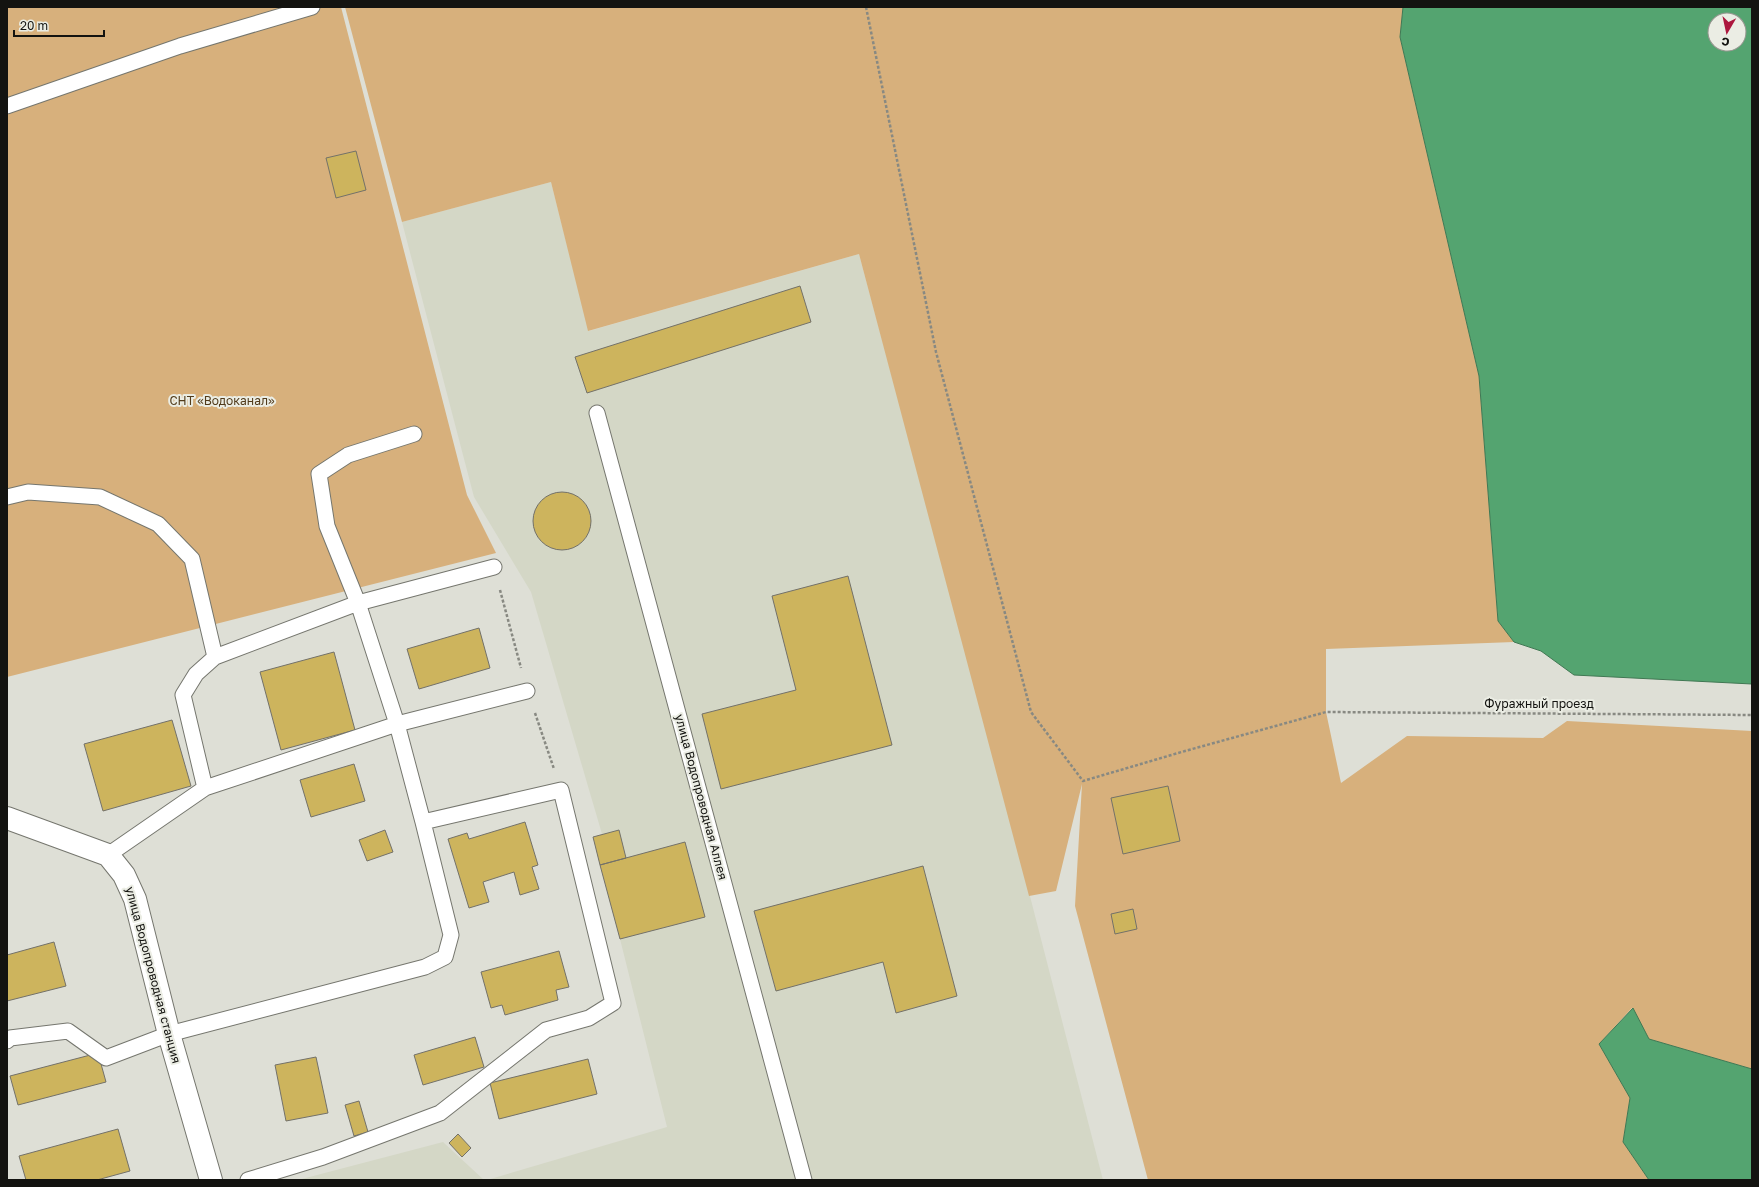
<svg xmlns="http://www.w3.org/2000/svg" width="1759" height="1187" font-family="'Golos Text',sans-serif">
  <rect width="100%" height="100%" fill="#dedfd6"/>
  <path fill="#d4d7c6" d="M551,182L589,331L859,254L988,733L1103,1180H487L667,1127L620,939L593,837L602,834L531,592L474,497L402,222Z
    M443,1142L484,1180H298Z"/>
  <path fill="#d7b07c" d="M7,7H341L467,495L496,553L7,677Z
    M345,7H1403L1400,37L1479,376L1498,621L1514,642L1326,649V712L1341,783L1407,736L1543,738L1567,721L1752,731V1069L1649,1039L1632,1008L1599,1044L1630,1098L1623,1142L1649,1180H1148L1075,906L1082,784L1056,891L1029,896L859,254L588,331L551,182L402,222Z"/>
  <path fill="#54a470" stroke="#407853" fill-rule="evenodd" d="M1403,7H1752V684L1574,675L1541,651L1514,642L1498,621L1479,376L1400,37ZM1715,20H1739V44H1715Z
    M1633,1008L1649,1039L1752,1069V1180H1649L1623,1142L1630,1098L1599,1044Z"/>
  <path fill="#cdb45d" stroke="#737169" d="M356,151L366,190L336,198L326,158Z
    M800,286L811,322L587,393L575,357Z
    M533 521a29 29 0 1 1 58 0a29 29 0 1 1-58 0Z
    M848,576L892,745L721,789L702,714L796,690L772,596Z
    M479,628L490,668L419,689L407,649Z
    M334,652L355,730L281,750L260,672Z
    M172,720L191,786L103,811L84,744Z
    M354,764L365,801L311,817L300,780Z
    M1168,786L1180,841L1123,854L1111,798Z
    M525,822L538,865L532,867L539,889L520,895L514,872L483,882L489,902L469,908L448,839L467,833L469,839Z
    M385,830L393,852L367,861L359,840Z
    M619,830L626,858L600,865L593,837Z
    M685,842L705,917L620,939L600,865Z
    M923,866L957,996L896,1013L883,962L776,991L754,911Z
    M1133,909L1137,929L1115,934L1111,914Z
    M54,942L66,986L7,1001V955Z
    M559,951L569,987L556,990L558,1000L505,1015L502,1005L491,1008L481,972Z
    M475,1037L484,1067L423,1085L414,1055Z
    M98,1053L106,1082L18,1105L10,1076Z
    M316,1057L328,1113L286,1121L275,1065Z
    M588,1059L597,1094L499,1119L490,1083Z
    M359,1101L368,1132L354,1136L345,1105Z
    M118,1129L130,1171L97,1180H26L19,1156Z
    M458,1134L471,1148L462,1157L449,1143Z"/>
  <g fill="none" stroke-linecap="round" stroke-linejoin="round">
    <defs>
      <path id="service" d="M7,106L180,46L312,7
        M597,413L804,1180
        M7,497L28,492L100,497L158,524L192,559L215,657
        M205,788L183,695L196,674L215,657L358,603L494,567
        M108,855L205,788L397,724L527,691
        M7,1041L10,1038L68,1031L106,1058L169,1034L425,967L445,957L451,935L423,822L397,724L358,603L327,526L319,474L348,455L414,434
        M248,1180L323,1157L440,1113L546,1030L589,1018L613,1003L561,790L423,822"/>
      <path id="minor" d="M7,818L108,855L124,875L135,899L169,1034L211,1180"/>
    </defs>
    <use href="#service" stroke="#75766e" stroke-width="17"/>
    <use href="#minor" stroke="#75766e" stroke-width="24"/>
    <path stroke="#888982" stroke-width="2.5" stroke-dasharray="3 2" stroke-linecap="butt" d="M866,7L936,352L1031,712L1083,781L1185,751L1326,712L1752,715
      M500,590L521,668
      M535,713L554,769"/>
    <use href="#service" stroke="#fff" stroke-width="15"/>
    <use href="#minor" stroke="#fff" stroke-width="22"/>
  </g>
  <g text-anchor="middle" stroke-width="4" stroke-linejoin="round" paint-order="stroke">
    <g font-size="12" fill="#513b1b" stroke="#ebede4">
      <text x="222" y="405">СНТ «Водоканал»</text>
    </g>
    <g font-size="12" fill="#131310" stroke="#ebede4">
      <text x="1539" y="708">Фуражный проезд</text>
      <text transform="translate(701 797) rotate(75)" y="4">улица Водопроводная Аллея</text>
      <text transform="translate(153 975) rotate(75)" y="4">улица Водопроводная станция</text>
    </g>
  </g>
  <rect width="1759" height="1187" fill="none" stroke="#131310" stroke-width="16"/>
  <g transform="translate(1727 32) rotate(189)"><circle r="19" fill="#ebede4" stroke="#95968f"/>
  <path d="M0-3L7 15L0 10L-7 15Z" fill="#ac173e"/>
  <text y="-6" font-size="11" font-weight="bold" text-anchor="middle" fill="#131310">С</text>
  </g>
  <path d="M14 30v6h90v-6" fill="none" stroke="#131310" stroke-width="2"/>
  <text x="20" y="30" font-size="12" fill="#131310" stroke="#ebede4" stroke-width="3" paint-order="stroke">20 m</text>
</svg>
